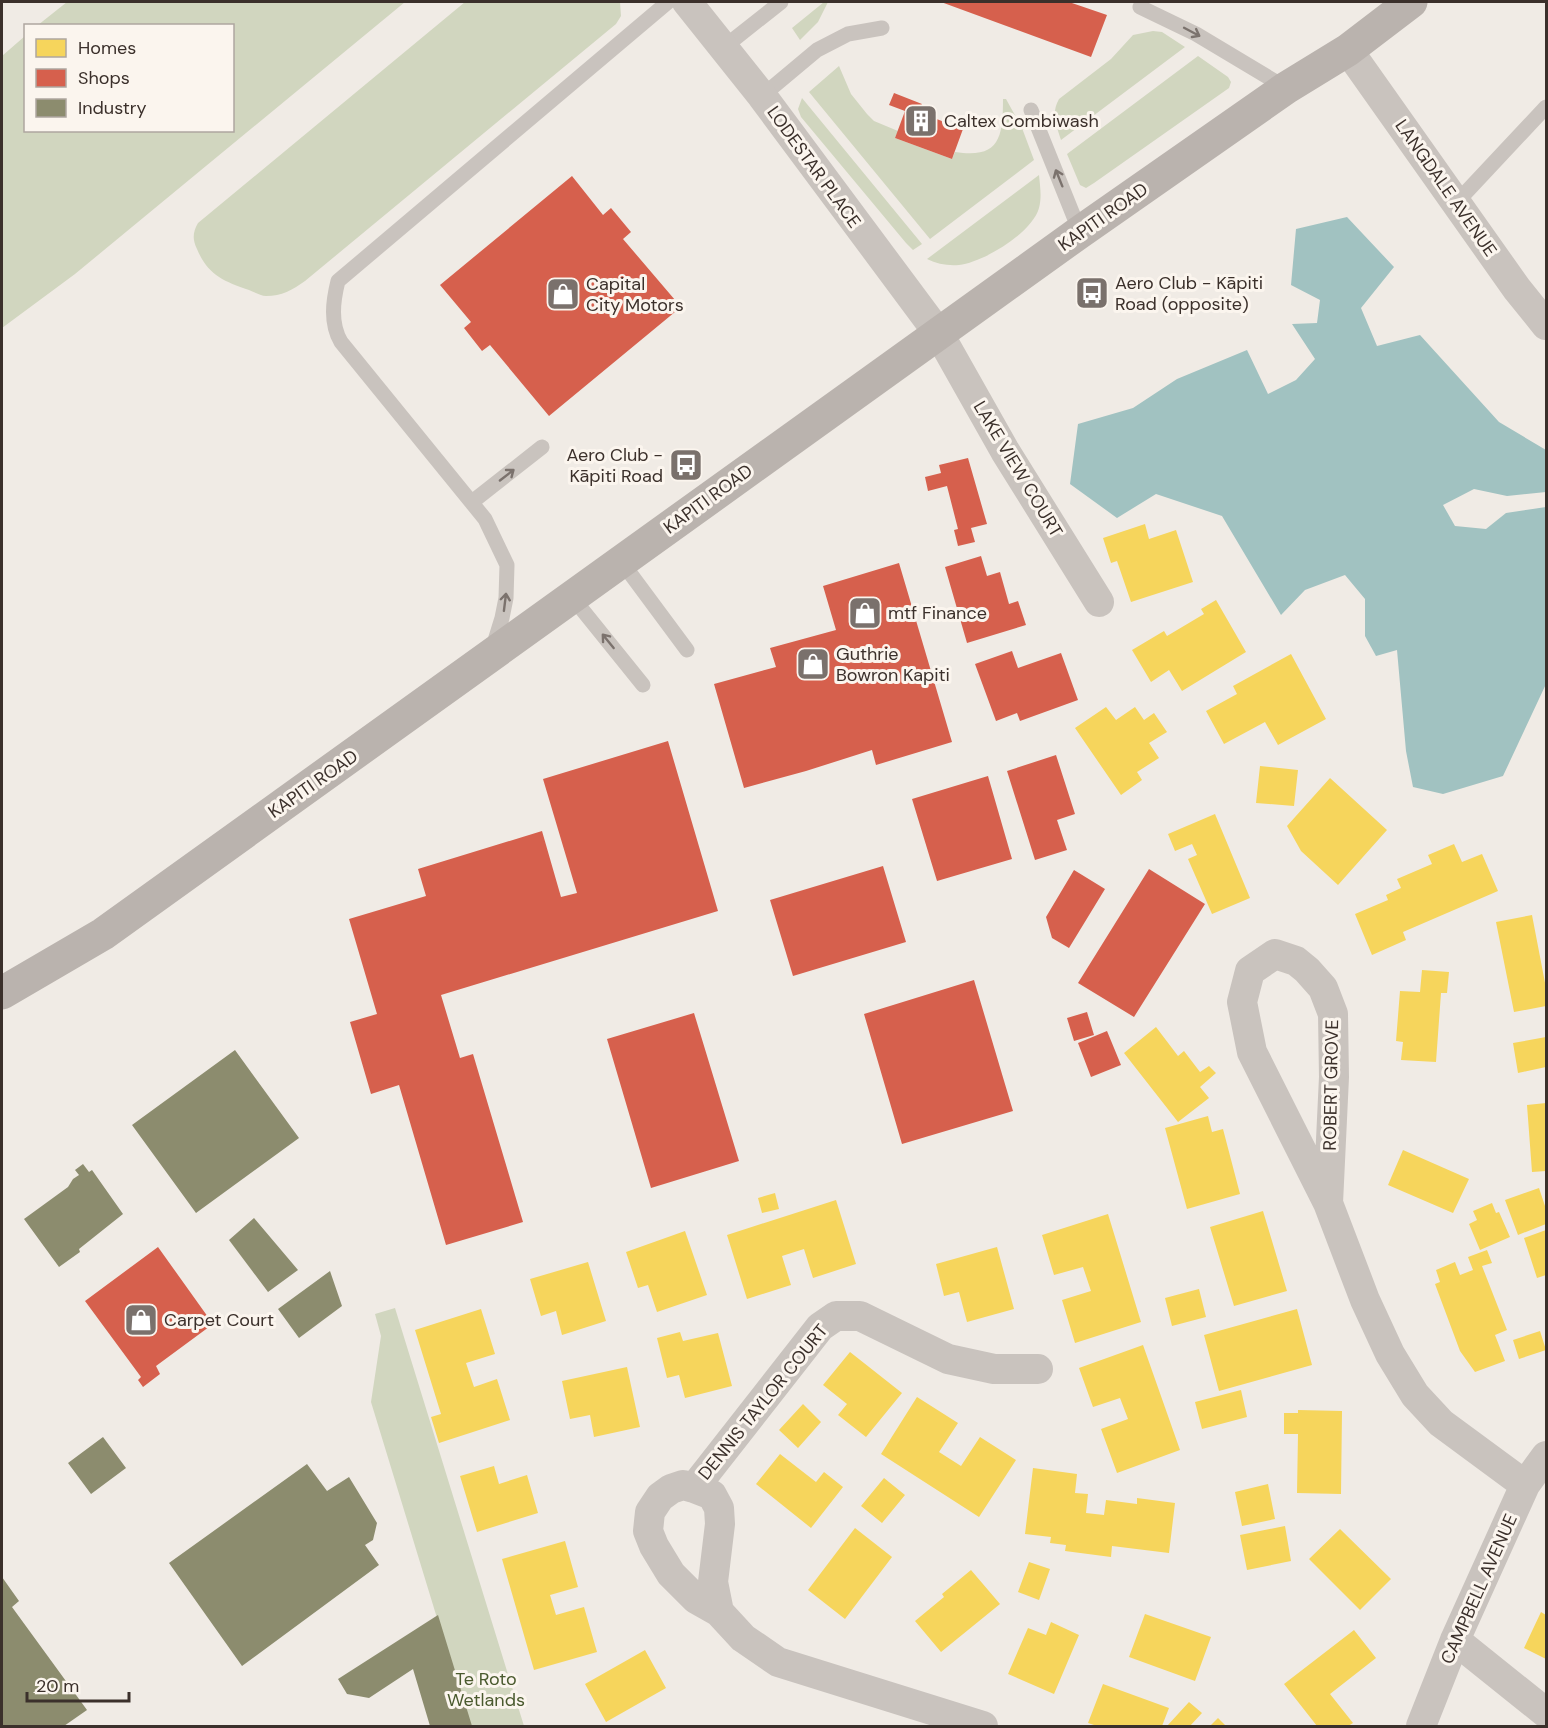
<svg xmlns="http://www.w3.org/2000/svg" width="1548" height="1728" font-family="'DM Sans',sans-serif">
  <rect width="100%" height="100%" fill="#f0ebe5"/>
  <path fill="#d1d6bf" d="M67,2H405L75,274L2,328V56L25,36L26,130H232V26L38,25Z
    M465,2H620L621,16L616,24L305,281C292,290 282,296 266,296C261,296 254,292 249,290C223,281 208,275 197,249C192,239 193,232 198,223Z
    M824,2H828L818,22L800,40L792,28Z
    M1153,31L1162,32L1185,47L1061,140C1056,125 1051,113 1059,99L1111,59L1133,35Z
    M1198,56L1228,77L1231,82L1229,88L1094,183L1086,188L1080,185L1067,154Z
    M839,66L851,94L867,114L874,121L898,131L895,138L952,159L955,152C1000,159 1003,137 1003,99H1006L1022,128L1034,160L930,239L809,92Z
    M802,98L922,244L913,250L906,243L801,117L798,109Z
    M1039,175C1040,186 1042,197 1039,208C1032,233 984,262 959,265C948,266 937,264 927,259Z
    M395,1308L524,1726H470L371,1402L381,1336L375,1314Z"/>
  <path fill="#a1c2c1" d="M1347,217L1394,267L1361,308L1377,346L1420,335L1499,422L1546,450V492L1507,496L1474,489L1443,505L1455,526L1486,529L1506,513L1546,507V684L1503,776L1443,794L1413,787L1406,751L1397,650L1376,656L1365,636V599L1345,575L1305,590L1281,615L1222,516L1156,494L1117,518L1070,484L1078,424L1133,408L1177,379L1247,350L1268,394L1296,380L1315,359L1292,324L1317,323L1320,300L1291,285L1296,229Z"/>
  <path fill="#f6d55c" d="M1145,524L1149,539L1176,530L1193,582L1131,602L1117,561L1111,563L1103,538Z
    M1216,600L1246,652L1182,691L1169,670L1151,682L1132,650L1164,631L1167,636L1204,614L1201,609Z
    M1291,654L1326,719L1278,745L1265,722L1224,744L1206,711L1237,694L1233,686Z
    M1106,707L1116,720L1135,707L1144,720L1154,713L1167,732L1149,743L1159,758L1137,772L1142,780L1121,795L1075,728Z
    M1260,766L1298,770L1294,806L1256,803Z
    M1330,778L1387,830L1338,885L1301,851L1287,826Z
    M1215,814L1250,898L1212,914L1188,859L1197,855L1192,844L1175,851L1168,834Z
    M1454,844L1462,862L1482,854L1498,891L1403,932L1406,940L1372,955L1355,914L1388,900L1386,895L1401,888L1397,879L1432,864L1428,855Z
    M1532,915L1546,988V1006L1514,1012L1496,922Z
    M1422,970L1449,972L1447,993H1441L1436,1062L1401,1060L1403,1042L1396,1041L1400,991L1420,992Z
    M1156,1027L1178,1056L1184,1051L1200,1072L1209,1066L1216,1073L1200,1087L1209,1098L1178,1122L1124,1053Z
    M1546,1037V1067L1518,1073L1513,1043Z
    M1546,1103V1171L1532,1172L1527,1105Z
    M1208,1116L1212,1132L1223,1129L1240,1194L1187,1209L1165,1128Z
    M1403,1150L1469,1179L1453,1213L1388,1185Z
    M1539,1188L1546,1209V1224L1518,1235L1505,1200Z
    M775,1193L779,1209L762,1213L758,1198Z
    M836,1200L856,1264L813,1278L804,1249L782,1256L791,1285L747,1299L727,1235Z
    M1492,1203L1496,1213L1499,1212L1510,1237L1480,1250L1469,1224L1477,1220L1473,1211Z
    M1263,1211L1287,1291L1234,1306L1210,1227Z
    M1108,1214L1141,1322L1075,1343L1062,1300L1091,1291L1083,1267L1054,1275L1042,1235Z
    M1546,1230V1275L1537,1278L1524,1238Z
    M685,1231L707,1295L657,1312L648,1285L638,1288L626,1252Z
    M997,1247L1014,1309L967,1322L959,1292L944,1296L936,1264Z
    M1487,1250L1492,1263L1482,1266L1507,1330L1495,1335L1505,1361L1475,1372L1460,1351L1435,1284L1440,1282L1436,1270L1455,1262L1460,1275L1473,1270L1468,1257Z
    M588,1262L606,1321L562,1335L556,1311L541,1316L530,1279Z
    M1199,1289L1206,1317L1172,1326L1165,1298Z
    M481,1309L495,1354L466,1363L474,1387L497,1379L510,1420L439,1443L431,1417L441,1414L415,1330Z
    M1297,1309L1312,1365L1219,1391L1204,1335Z
    M1540,1331L1546,1350L1519,1359L1513,1340Z
    M680,1332L683,1341L718,1333L732,1386L685,1398L679,1375L667,1378L657,1338Z
    M1143,1345L1180,1450L1117,1473L1101,1429L1128,1419L1120,1398L1093,1407L1079,1368Z
    M850,1352L902,1393L866,1437L838,1415L847,1404L823,1385Z
    M627,1367L640,1427L594,1437L590,1415L570,1419L562,1381Z
    M1241,1390L1247,1417L1202,1429L1195,1402Z
    M917,1397L958,1423L939,1452L961,1466L980,1437L1016,1460L979,1517L881,1454Z
    M803,1404L821,1422L798,1448L779,1430Z
    M1298,1410L1342,1411L1341,1494L1297,1493L1298,1434H1284V1413H1298Z
    M780,1454L816,1482L824,1472L843,1487L811,1528L756,1484Z
    M494,1466L499,1484L527,1475L538,1513L477,1532L460,1476Z
    M1033,1468L1077,1474L1075,1493L1088,1494L1086,1513L1104,1515L1106,1500L1137,1504V1498L1175,1503L1169,1553L1112,1546L1111,1557L1065,1551L1066,1545L1050,1543L1051,1537L1025,1534Z
    M884,1478L905,1495L882,1523L861,1506Z
    M1268,1484L1275,1519L1242,1526L1235,1492Z
    M1285,1526L1291,1561L1247,1570L1240,1535Z
    M855,1528L892,1557L845,1619L808,1590Z
    M1340,1529L1391,1579L1360,1610L1309,1559Z
    M565,1541L578,1587L550,1595L556,1615L584,1607L597,1652L534,1670L502,1559Z
    M1029,1562L1050,1569L1039,1600L1018,1592Z
    M971,1570L1000,1604L941,1652L915,1621L944,1597L942,1594Z
    M1541,1612L1546,1615V1659L1524,1648Z
    M1145,1614L1211,1637L1195,1681L1129,1657Z
    M1051,1622L1079,1635L1054,1694L1008,1674L1028,1628L1046,1635Z
    M1354,1630L1376,1658L1330,1694L1353,1723L1348,1726H1317L1284,1684Z
    M645,1650L666,1688L606,1722L585,1684Z
    M1103,1684L1169,1708L1162,1726H1097L1088,1723Z
    M1189,1702L1202,1713L1190,1726H1167Z
    M1218,1718L1226,1726H1210Z"/>
  <path fill="#d6604d" d="M941,2H1069L1107,15L1091,57Z
    M894,93L922,104L918,112L963,129L952,159L895,138L905,111L889,105Z
    M572,176L603,215L611,208L631,232L623,239L681,307L549,416L490,345L482,351L464,328L471,322L440,285Z
    M968,458L987,524L971,528L975,542L958,546L954,530L958,529L947,486L928,491L925,477L941,473L939,465Z
    M981,556L987,576L1000,572L1009,604L1018,601L1026,625L967,643L945,567Z
    M899,563L952,742L876,765L872,750L806,771L744,788L714,684L776,667L770,648L836,630L823,586Z
    M1012,651L1018,668L1061,653L1078,700L1020,721L1017,713L996,721L975,664Z
    M668,741L718,911L441,995L460,1058L473,1054L523,1222L446,1245L399,1085L371,1094L350,1022L377,1014L349,919L426,896L418,869L542,831L561,897L577,893L543,779Z
    M1056,755L1075,814L1057,820L1067,850L1035,860L1007,771Z
    M988,776L1012,859L937,881L912,799Z
    M883,866L906,942L793,976L770,900Z
    M1149,869L1205,904L1134,1017L1078,983Z
    M1074,870L1105,889L1069,948L1052,938L1046,917Z
    M974,980L1013,1111L902,1144L864,1014Z
    M1087,1012L1094,1035L1074,1041L1067,1018Z
    M694,1013L739,1161L651,1188L607,1039Z
    M1107,1031L1121,1065L1091,1077L1078,1043Z
    M158,1247L213,1324L156,1366L160,1374L143,1387L138,1380L141,1377L85,1301Z"/>
  <path fill="#8c8c6e" d="M235,1050L299,1138L196,1213L132,1125Z
    M83,1164L89,1172L92,1170L123,1214L79,1249L80,1252L59,1267L24,1219L68,1187L73,1179L79,1175L75,1170Z
    M254,1218L298,1270L268,1292L229,1240Z
    M330,1271L342,1306L299,1338L278,1309Z
    M103,1437L126,1468L91,1494L68,1463Z
    M307,1464L327,1491L349,1477L377,1523L373,1540L365,1545L379,1565L242,1666L169,1563Z
    M2,1577L19,1601L12,1607L87,1710L64,1726H2Z
    M438,1615L472,1726H430L413,1669L369,1698L347,1694L338,1679Z"/>
  <g fill="none" stroke-linecap="round" stroke-linejoin="round">
    <path stroke="#c9c3be" stroke-width="15" d="M1140,7L1196,34L1286,88
      M723,48L781,2
      M762,96L817,50L848,34L882,28
      M1031,110L1080,232
      M1456,203L1546,107
      M472,502L542,447
      M621,561L687,650
      M572,597L643,685
      M493,647L502,618L506,598L507,565L485,519L341,342C330,323 333,301 338,281L668,2"/>
    <path stroke="#c9c3be" stroke-width="30" d="M687,2L762,96L939,334L1005,451L1099,602
      M1348,50L1517,289L1546,325
      M1328,1203L1334,1077L1333,1014L1323,988L1307,970L1296,961L1275,954L1250,971L1242,1002L1252,1052L1328,1203L1365,1300L1390,1354L1415,1395L1441,1423L1525,1485
      M694,1488L820,1327L836,1316H860L948,1359L994,1369H1038
      M719,1612L713,1582L720,1524L719,1508L712,1495L694,1488L683,1485L671,1489L660,1497L650,1512L648,1531L654,1546L671,1574L696,1599L719,1612L743,1638L778,1662L983,1726
      M1455,1640L1546,1713
      M1421,1726L1455,1640L1525,1485L1546,1456"/>
    <path stroke="#bab3ae" stroke-width="33" d="M2,993L103,934L1080,232L1286,88L1348,50L1411,2"/>
  </g>
  <defs><path id="oneway-shaft" d="M-6 0H5M1.5-3L5.5 0L1.5 3" fill="none" stroke-width="1.6" stroke-linecap="round" stroke-linejoin="round" transform="scale(1.5)"/></defs>
  <g stroke="#7b726d">
    <use href="#oneway-shaft" transform="translate(1192 32) rotate(28)"/>
    <use href="#oneway-shaft" transform="translate(1059 178) rotate(-112)"/>
    <use href="#oneway-shaft" transform="translate(507 475) rotate(-38)"/>
    <use href="#oneway-shaft" transform="translate(505 602) rotate(-83)"/>
    <use href="#oneway-shaft" transform="translate(608 641) rotate(-129)"/>
  </g>
  <defs>
    <symbol id="building-square" viewBox="-11 -11 22 22"><rect x="-9" y="-9" width="18" height="18" rx="4" fill="#7a716c" stroke="#fbf5ee"/><path d="M-4-6H4V6H1V3H-1V6H-4ZM-2.5-4.3h1.7v1.8h-1.7ZM.8-4.3h1.7v1.8H.8ZM-2.5-1h1.7V.8h-1.7ZM.8-1h1.7V.8H.8Z" fill="#fff"/></symbol>
    <symbol id="bus-square" viewBox="-11 -11 22 22"><rect x="-9" y="-9" width="18" height="18" rx="4" fill="#7a716c" stroke="#fbf5ee"/><path d="M-5-6H5V4H4V6H2V4H-2V6H-4V4H-5ZM-3.5-4V0h7V-4ZM-3.5 1.2v1.5H-2V1.2ZM2 1.2v1.5H3.5V1.2Z" fill="#fff"/></symbol>
    <symbol id="shop-square" viewBox="-11 -11 22 22"><rect x="-9" y="-9" width="18" height="18" rx="4" fill="#7a716c" stroke="#fbf5ee"/><path d="M-5-2.5h2.3a2.7 3.5 0 0 1 5.4 0H5L5.5 6h-11ZM-1.5-2.5h3a1.5 2.3 0 0 0-3 0Z" fill="#fff"/></symbol>
  </defs>
  <g fill-rule="evenodd">
    <use href="#building-square" x="902" y="102" width="38" height="38"/>
    <use href="#bus-square" x="1073" y="274" width="38" height="38"/>
    <use href="#shop-square" x="544" y="275" width="38" height="38"/>
    <use href="#bus-square" x="667" y="446" width="38" height="38"/>
    <use href="#shop-square" x="846" y="594" width="38" height="38"/>
    <use href="#shop-square" x="794" y="645" width="38" height="38"/>
    <use href="#shop-square" x="122" y="1301" width="38" height="38"/>
  </g>
  <g text-anchor="middle" stroke-width="6" stroke-linejoin="round" paint-order="stroke">
    <g font-size="18" fill="#3b302b" stroke="#fbf5ee" text-anchor="start">
      <text x="944" y="127">Caltex Combiwash</text>
      <text x="1115" y="289">Aero Club - Kāpiti<tspan x="1115" dy="21">Road (opposite)</tspan></text>
      <text x="586" y="290">Capital<tspan x="586" dy="21">City Motors</tspan></text>
      <text x="663" y="461" text-anchor="end">Aero Club -<tspan x="663" dy="21">Kāpiti Road</tspan></text>
      <text x="888" y="619">mtf Finance</text>
      <text x="836" y="660">Guthrie<tspan x="836" dy="21">Bowron Kapiti</tspan></text>
      <text x="164" y="1326">Carpet Court</text>
    </g>
    <g font-size="18" fill="#3b302b" stroke="#fbf5ee">
      <text transform="translate(814 167) rotate(54)" y="6">LODESTAR PLACE</text>
      <text transform="translate(1446 188) rotate(55)" y="6">LANGDALE AVENUE</text>
      <text transform="translate(1103 217) rotate(-35)" y="6">KAPITI ROAD</text>
      <text transform="translate(1018 469) rotate(59)" y="6">LAKE VIEW COURT</text>
      <text transform="translate(708 499) rotate(-36)" y="6">KAPITI ROAD</text>
      <text transform="translate(313 784) rotate(-35)" y="6">KAPITI ROAD</text>
      <text transform="translate(1331 1085) rotate(-89)" y="6">ROBERT GROVE</text>
      <text transform="translate(763 1402) rotate(-51)" y="6">DENNIS TAYLOR COURT</text>
      <text transform="translate(1479 1589) rotate(-66)" y="6">CAMPBELL AVENUE</text>
    </g>
    <g font-size="18" fill="#4a5a2e" stroke="#fbf5ee">
      <text x="486" y="1685">Te Roto<tspan x="486" dy="21">Wetlands</tspan></text>
    </g>
  </g>
  <rect width="1548" height="1728" fill="none" stroke="#3b302b" stroke-width="6"/>
  <rect x="24" y="24" width="210" height="108" fill="#fbf5ee" stroke="#aea6a0" stroke-width="1.5"/>
  <rect x="36" y="39" width="30" height="18" fill="#f6d55c" stroke="#aea6a0" stroke-width="1.5"/>
  <text x="78" y="54" font-size="18" fill="#3b302b">Homes</text>
  <rect x="36" y="69" width="30" height="18" fill="#d6604d" stroke="#aea6a0" stroke-width="1.5"/>
  <text x="78" y="84" font-size="18" fill="#3b302b">Shops</text>
  <rect x="36" y="99" width="30" height="18" fill="#8c8c6e" stroke="#aea6a0" stroke-width="1.5"/>
  <text x="78" y="114" font-size="18" fill="#3b302b">Industry</text>
  <path d="M27 1692v9h102v-9" fill="none" stroke="#3b302b" stroke-width="3"/>
  <text x="36" y="1692" font-size="18" fill="#3b302b" stroke="#fbf5ee" stroke-width="4.5" paint-order="stroke">20 m</text>
</svg>
